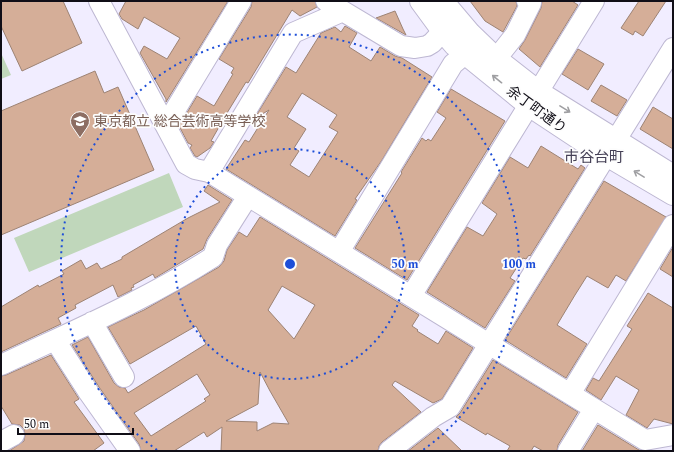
<svg xmlns="http://www.w3.org/2000/svg" width="674" height="452" font-family="Spectral,'Noto Sans JP',serif">
  <rect width="100%" height="100%" fill="#f1edff"/>
  <path fill="#c0d7bb" d="M1,53L11,75L1,79Z
    M169,173L183,207L29,272L14,238Z"/>
  <path fill="#d5ae98" stroke="#9d8374" fill-rule="evenodd" d="M1,1H63L82,43L22,71L1,26Z
    M126,1H228L166,102V99L140,53L144,46L167,59L180,38L144,17L138,29L122,19L119,14Z
    M252,1H315L317,7L300,16L292,10L248,83L246,82L227,113L211,141L214,142L210,148L197,157L195,156L190,148L192,145L188,143L179,126L197,96L214,106L233,74L231,73L234,68L219,59L251,7Z
    M470,1H516L517,6L503,32L485,21Z
    M542,1H572L578,5L540,67L519,49L525,40L541,8Z
    M639,1H666L643,36L635,31L633,35L621,28Z
    M395,11L403,29L406,35L376,18Z
    M345,26L357,33L349,47L371,61L380,47L395,56L402,58L432,77L382,160L355,199L357,200L335,236L226,169L245,140L249,142L269,110L254,119L286,67L296,73L321,33L335,27L341,32ZM302,93L337,115L329,127L338,132L309,177L290,165L299,151L294,148L306,129L287,117Z
    M578,49L604,64L588,90L562,74Z
    M95,71L104,93L118,87L154,170L1,235V111Z
    M601,85L627,100L617,116L591,101Z
    M451,89L505,121L407,280L355,248L402,173L401,172L422,138L426,141L428,139L431,141L446,118L437,112Z
    M653,107L673,119V149L640,129Z
    M541,146L578,169L581,165L585,168L530,256L529,255L526,259L523,258L510,278L515,281L485,328L427,292L467,227L483,236L497,214L482,203L510,157L528,168Z
    M604,181L666,217L626,281L616,275L608,288L587,276L575,295L557,325L587,344L566,378L505,340Z
    M208,185L232,200L207,239L203,249L155,278L153,274L133,285L134,287L131,288L132,290L118,297L113,285L75,305L76,308L58,318L61,324L1,352V307L38,285L39,287L64,274L62,271L81,260L86,269L97,263L101,269L122,259V257L188,218L220,202L204,191Z
    M260,217L419,315L412,326L418,330L417,331L438,344L446,331L473,348L442,399L433,403L395,381L392,385L421,412L382,442L379,446L378,451H221L222,427L207,437L204,432L174,451H141L139,444L99,387L72,345L88,337L114,383L119,387L125,388L128,393L206,344L196,326L130,364L108,327L144,310L219,267L224,261L227,250L239,232L247,237ZM282,286L315,305L294,339L268,310ZM260,372L270,391L289,424L273,423L257,431V422L226,421L258,404ZM197,374L210,395L204,399L206,401L151,436L134,413Z
    M673,247V277L660,269Z
    M648,293L673,308V424L654,419L647,428L626,415L639,390L616,376L601,400L586,390L593,378L599,381L632,329L627,326Z
    M51,355L79,399L74,402L104,443L93,451H9L24,441L25,435L24,429L20,425L12,424L1,406V376L6,375Z
    M493,360L578,412L558,445L557,451H543L534,446L531,451H507L510,446L487,433L486,435L456,417L460,413Z
    M598,425L639,450L645,451H582Z
    M438,428L462,451H408Z"/>
  <g fill="none" stroke-linecap="round" stroke-linejoin="round">
    <defs>
      <path id="minor" d="M99,1L186,164L195,169L209,172L645,440L673,435
        M326,1L401,46L415,48L427,46L432,43L454,19
        M496,59L515,35L531,3L527,1
        M538,92L594,1
        M166,125L241,1
        M209,172L293,33L343,11
        M339,252L453,64L465,54
        M411,296L529,105
        M92,322L124,377
        M55,340L89,393L130,451
        M1,365C73,331 146,300 213,257L217,245L248,196
        M570,394L673,225
        M1,442L14,435
        M389,451L433,417L450,407L673,48
        M568,451L594,409"/>
      <path id="major" d="M421,1L443,31L455,45L529,105L588,144L673,194
        M442,1L470,34L496,59L538,92L673,176"/>
    </defs>
    <use href="#minor" stroke="#bdb7d2" stroke-width="22"/>
    <use href="#major" stroke="#bdb7d2" stroke-width="24"/>
    <use href="#minor" stroke="#fff" stroke-width="20"/>
    <use href="#major" stroke="#fff" stroke-width="22"/>
  </g>
  <defs><path id="oneway-shaft" d="M-6 0H5M1.5-3L5.5 0L1.5 3" fill="none" stroke-width="1.6" stroke-linecap="round" stroke-linejoin="round"/></defs>
  <g stroke="#9f9fa2">
    <use href="#oneway-shaft" transform="translate(497 79) rotate(-141)"/>
    <use href="#oneway-shaft" transform="translate(565 109) rotate(32)"/>
    <use href="#oneway-shaft" transform="translate(639 174) rotate(-149)"/>
  </g>
  <g fill="none" stroke="#1d4ed8" stroke-width="2" stroke-dasharray="2 4">
    <circle cx="290" cy="264" r="115"/>
    <path d="M157 450A229 229 0 1 1 423 450"/>
  </g>
  <defs>
    <symbol id="school-pin" viewBox="-11 -11 22 30"><path d="M0 17L-7.5 6A9.5 9.5 0 1 1 7.5 6Z" fill="#8d6e63" stroke="#fdfdfd"/><path d="M0-5L7-2L0 1L-7-2ZM-4 1L0 2.5L4 1V4Q0 6-4 4Z" fill="#fff"/></symbol>
  </defs>
  <g fill-rule="evenodd">
    <use href="#school-pin" x="69" y="110" width="22" height="30"/>
  </g>
  <g text-anchor="middle" stroke-width="3.5" stroke-linejoin="round" paint-order="stroke">
    <g font-size="14" fill="#100e17" stroke="#fdfdfd">
      <text transform="translate(537 109) rotate(36)" y="5">余丁町通り</text>
    </g>
    <g font-size="14" fill="#785e54" stroke="#fdfdfd" text-anchor="start">
      <text x="94" y="126">東京都立 総合芸術高等学校</text>
    </g>
    <g font-size="15" fill="#454056" stroke="#fdfdfd">
      <text x="594" y="162">市谷台町</text>
    </g>
  </g>
  <circle cx="290" cy="264" r="6" fill="#1d4ed8" stroke="#fdfdfd" stroke-width="2"/>
  <g font-size="12" text-anchor="middle" font-weight="bold" fill="#1d4ed8" stroke="#fdfdfd" stroke-width="3.5" stroke-linejoin="round" paint-order="stroke">
    <text x="405" y="268">50 m</text>
    <text x="519" y="268">100 m</text>
  </g>
  <rect width="674" height="452" fill="none" stroke="#100e17" stroke-width="4"/>
  <path d="M18 428v6h115v-6" fill="none" stroke="#100e17" stroke-width="2"/>
  <text x="24" y="428" font-size="12" fill="#100e17" stroke="#fdfdfd" stroke-width="3" paint-order="stroke">50 m</text>
</svg>
